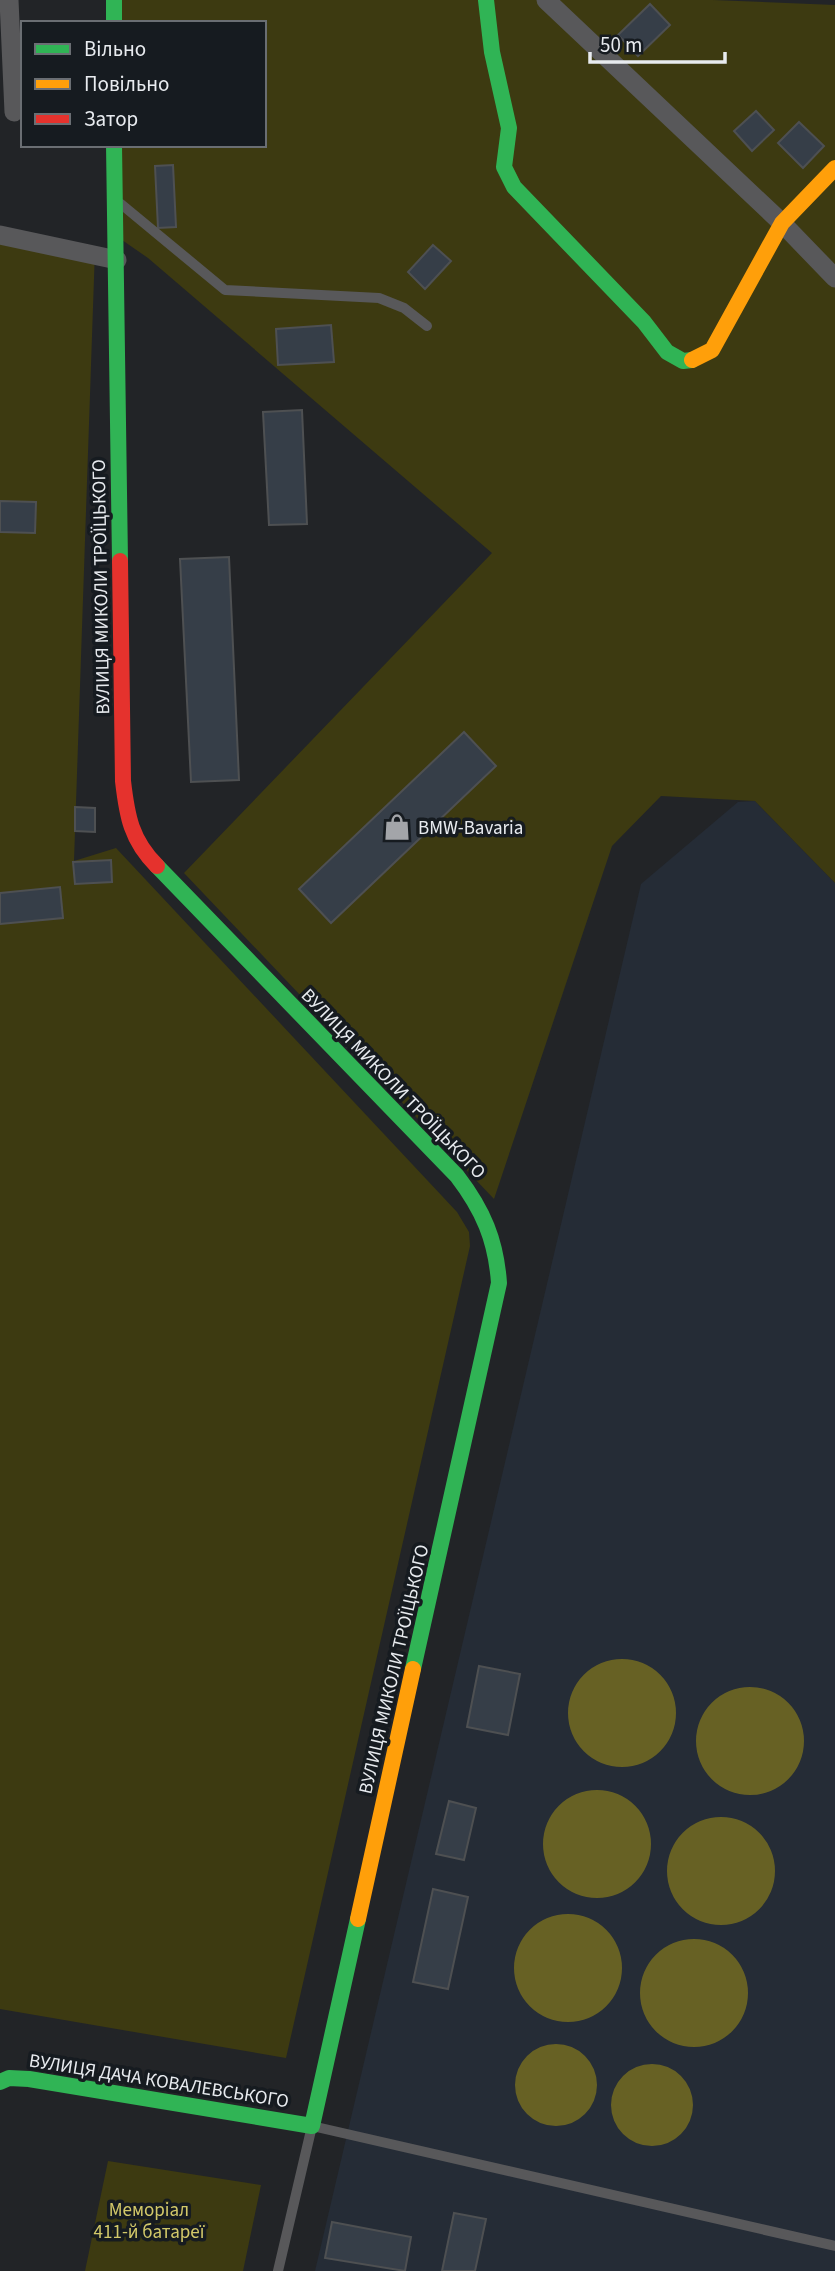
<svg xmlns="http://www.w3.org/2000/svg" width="835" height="2271" font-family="'Source Sans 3',sans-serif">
  <rect width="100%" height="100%" fill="#222427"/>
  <path fill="#252c36" d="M755,801L835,883V2271H315L641,884L738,802Z"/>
  <path fill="#3d3a11" d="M113,0H713L835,5V883L755,801L661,796L612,846L494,1199L184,873L492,553L148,258L122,240L119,145H264V23H114Z
    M0,240L95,249L74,861L116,848L457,1212L469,1232L470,1246L286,2058L0,2009Z
    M108,2161L261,2185L243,2271H85Z"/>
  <path fill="#676124" d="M568 1713a54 54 0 1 1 108 0a54 54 0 1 1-108 0Z
    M696 1741a54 54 0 1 1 108 0a54 54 0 1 1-108 0Z
    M543 1844a54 54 0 1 1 108 0a54 54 0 1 1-108 0Z
    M667 1871a54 54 0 1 1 108 0a54 54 0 1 1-108 0Z
    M514 1968a54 54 0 1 1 108 0a54 54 0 1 1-108 0Z
    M640 1993a54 54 0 1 1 108 0a54 54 0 1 1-108 0Z
    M515 2085a41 41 0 1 1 82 0a41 41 0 1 1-82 0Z
    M611 2105a41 41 0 1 1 82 0a41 41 0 1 1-82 0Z"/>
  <path fill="#363e48" stroke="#4e5052" stroke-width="2" d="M650,4L670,25L638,56L618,35Z
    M756,111L774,130L752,151L734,131Z
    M799,122L824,146L803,168L778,143Z
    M173,165L176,227L158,228L155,166Z
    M433,245L451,261L425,289L408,272Z
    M331,325L334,362L278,365L276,329Z
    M302,410L307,524L269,525L263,412Z
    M0,501L36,502L35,533L0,532Z
    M229,557L239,780L191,782L180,559Z
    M464,732L496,766L331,923L299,889Z
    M75,807L95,808V832L75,831Z
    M111,860L112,882L75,884L73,862Z
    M60,887L63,918L0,924V893Z
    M479,1666L520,1674L508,1735L467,1727Z
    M449,1801L476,1808L464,1860L436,1854Z
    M433,1889L468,1897L448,1989L413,1982Z
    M454,2213L486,2219L475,2271H442Z
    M332,2222L411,2237L405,2271L325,2258Z"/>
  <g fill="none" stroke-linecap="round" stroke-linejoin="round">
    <path stroke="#58585a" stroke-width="10" d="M121,204L225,290L379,298L404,308L427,326
      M278,2271L312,2126L835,2246"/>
    <path stroke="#58585a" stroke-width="19" d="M9,0L14,112
      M546,0L782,223L835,278
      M0,235L117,260"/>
    <path stroke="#30b455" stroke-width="16" d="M114,0V23
      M486,0L492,52L509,128L504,167L514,187L644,322L667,352L683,361L692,360
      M114,145L120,561
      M157,866L457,1176C483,1210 496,1240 499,1283L413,1669
      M0,2082L9,2078L29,2079L312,2126L358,1919"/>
    <path stroke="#ff9f0a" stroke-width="16" d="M692,360L712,350L782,223L835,168
      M358,1919L413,1669"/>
    <path stroke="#e5322d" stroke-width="16" d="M120,561L123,781C127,816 131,840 157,866"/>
  </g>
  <defs>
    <symbol id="shop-bare" viewBox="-9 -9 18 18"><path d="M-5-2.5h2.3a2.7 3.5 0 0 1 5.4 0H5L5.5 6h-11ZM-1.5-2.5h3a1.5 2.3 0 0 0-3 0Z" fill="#a3a5a9" stroke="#161b20" stroke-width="2.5" paint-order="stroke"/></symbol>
  </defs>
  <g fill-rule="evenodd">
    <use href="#shop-bare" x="378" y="808" width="38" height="38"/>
  </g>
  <g text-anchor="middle" stroke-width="7" stroke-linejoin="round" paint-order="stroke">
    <g font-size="19" fill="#e8ebef" stroke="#161b20">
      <text transform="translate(100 587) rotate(-91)" y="7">ВУЛИЦЯ МИКОЛИ ТРОЇЦЬКОГО</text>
      <text transform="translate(394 1083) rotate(46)" y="7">ВУЛИЦЯ МИКОЛИ ТРОЇЦЬКОГО</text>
      <text transform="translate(393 1669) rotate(-77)" y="7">ВУЛИЦЯ МИКОЛИ ТРОЇЦЬКОГО</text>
      <text transform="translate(159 2080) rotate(9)" y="7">ВУЛИЦЯ ДАЧА КОВАЛЕВСЬКОГО</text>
    </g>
    <g font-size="19" fill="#e8ebef" stroke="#161b20" text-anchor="start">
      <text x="418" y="834">BMW-Bavaria</text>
    </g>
    <g font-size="19" fill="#d2c869" stroke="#161b20">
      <text x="149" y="2216">Меморіал<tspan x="149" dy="22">411-й батареї</tspan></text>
    </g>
  </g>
  <rect x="21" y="21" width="245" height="126" fill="#161b20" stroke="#6a6e73" stroke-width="2"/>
  <rect x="35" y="44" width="35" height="10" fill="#30b455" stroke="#6a6e73" stroke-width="2"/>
  <text x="84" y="56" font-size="21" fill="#e8ebef">Вільно</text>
  <rect x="35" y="79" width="35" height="10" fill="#ff9f0a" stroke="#6a6e73" stroke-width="2"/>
  <text x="84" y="91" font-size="21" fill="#e8ebef">Повільно</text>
  <rect x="35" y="114" width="35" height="10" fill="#e5322d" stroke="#6a6e73" stroke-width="2"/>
  <text x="84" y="126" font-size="21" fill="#e8ebef">Затор</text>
  <path d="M590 52v10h135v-10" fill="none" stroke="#e8ebef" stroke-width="3.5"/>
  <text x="600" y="52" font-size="21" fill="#e8ebef" stroke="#161b20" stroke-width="5" paint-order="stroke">50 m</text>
</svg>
